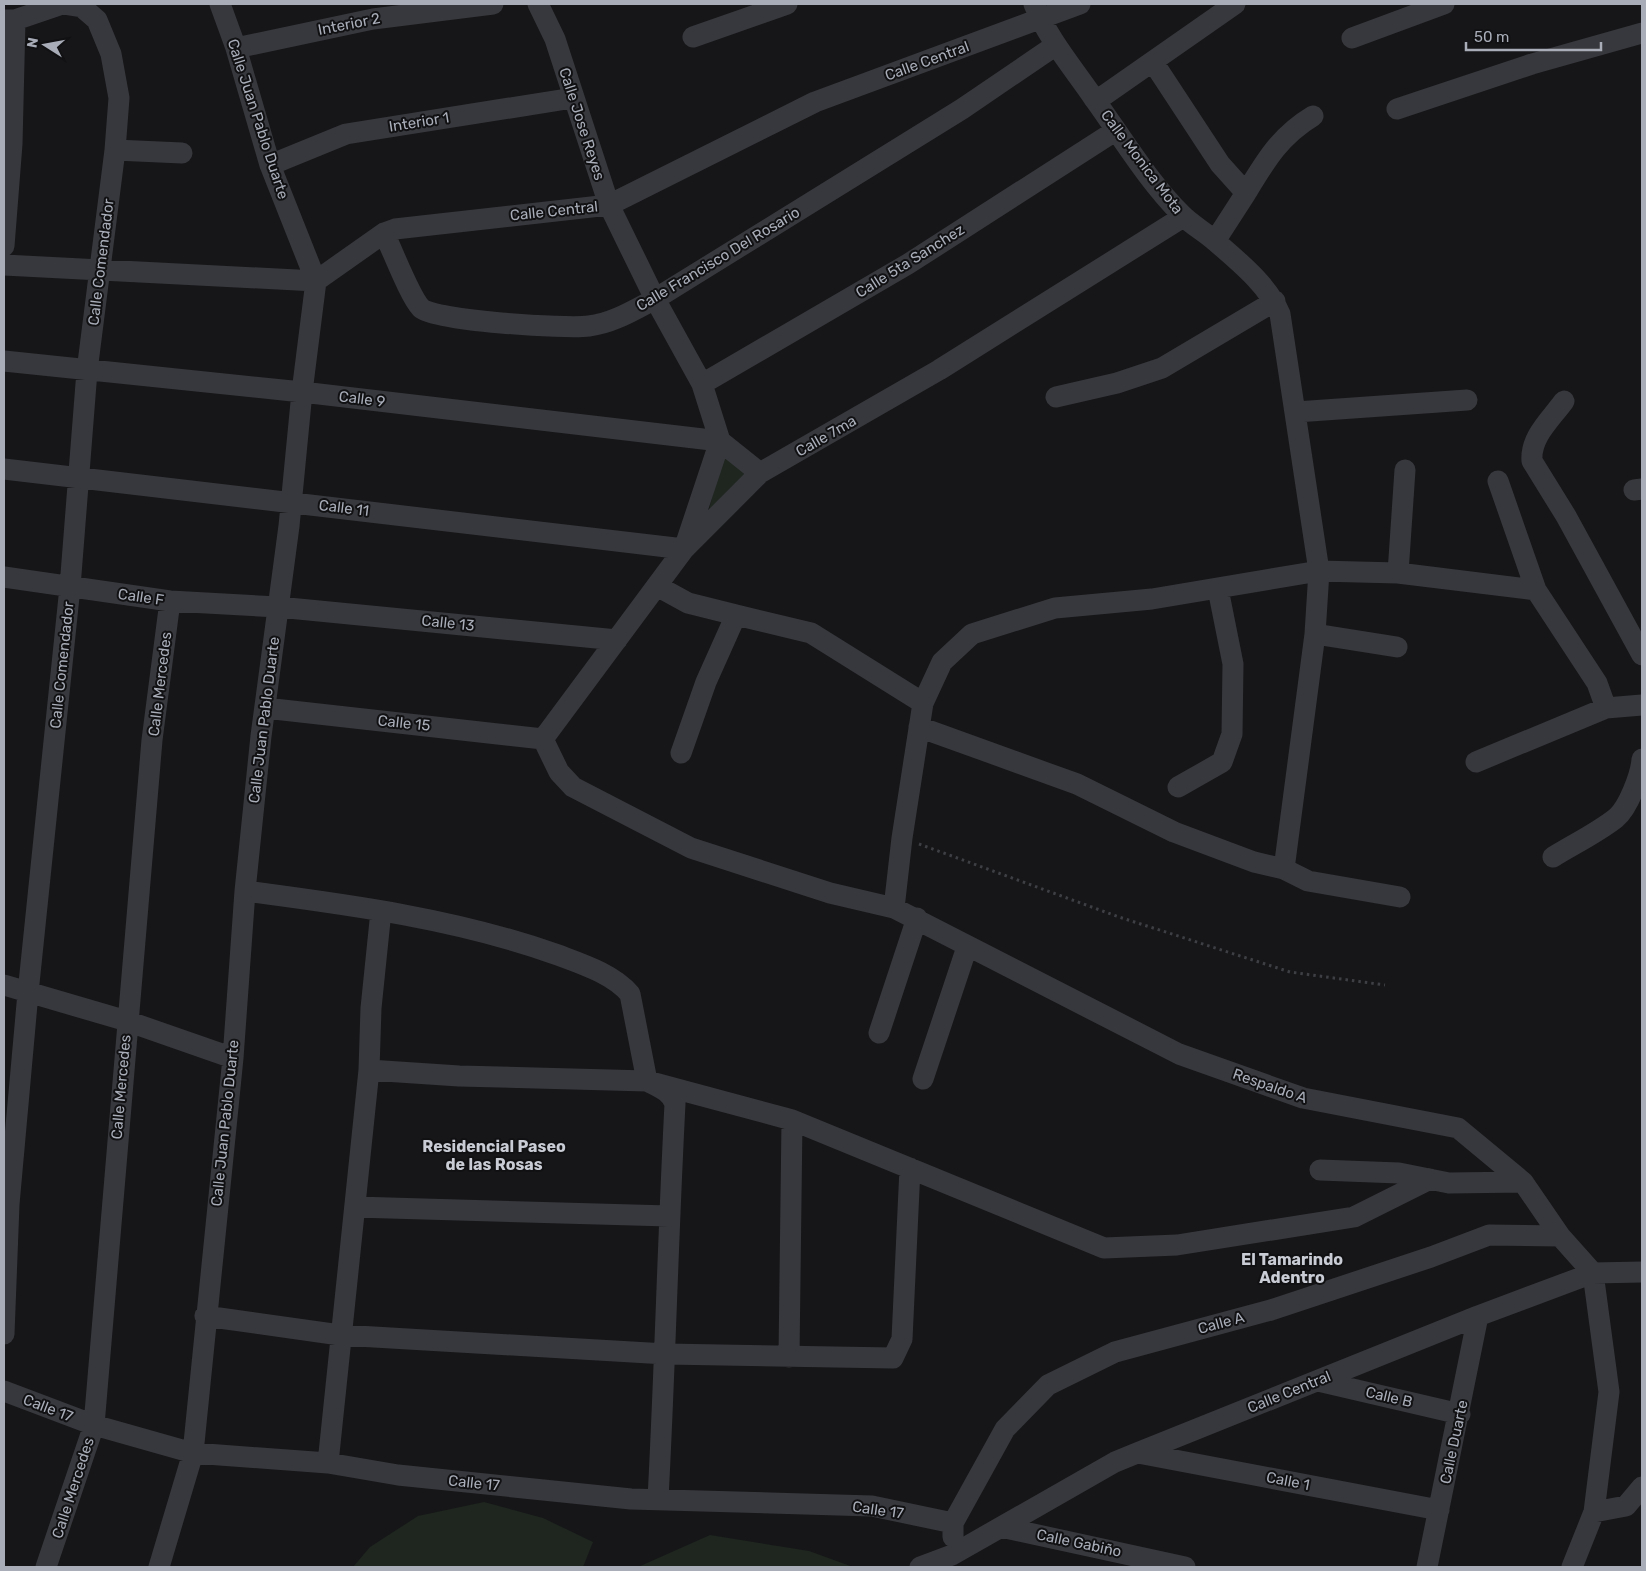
<svg xmlns="http://www.w3.org/2000/svg" width="1646" height="1571" font-family="Rubik,sans-serif">
  <rect width="100%" height="100%" fill="#161618"/>
  <path fill="#1e261f" d="M723,455L748,474L706,521Z
    M484,1502L543,1518L593,1542L583,1567H353L370,1547L418,1516Z
    M710,1535L809,1551L853,1567H638Z"/>
  <g fill="none" stroke-linecap="round" stroke-linejoin="round">
    <path stroke="#3d3f44" stroke-width="3" stroke-dasharray="2.5 4" stroke-linecap="butt" d="M919,844L1119,917L1290,972L1385,985"/>
    <path stroke="#37383d" stroke-width="21" d="M538,4L555,39L609,205L655,299L702,384L720,441L760,473
      M1034,4C1048,39 1074,69 1095,100C1123,139 1148,181 1182,215C1192,225 1205,232 1215,241C1239,262 1268,285 1280,314L1319,571L1315,634L1397,647
      M4,20H15L62,4
      M693,37L787,4
      M1352,38L1444,4
      M236,48L373,19L493,4
      M1153,62L1220,164L1246,193L1215,241
      M1096,101L1235,4
      M1397,109L1532,64L1642,33
      M115,150L182,153
      M270,165L346,134L573,98
      M1246,193C1266,160 1280,136 1313,116
      M384,233C392,249 410,297 421,308C434,321 566,329 589,326C613,323 634,310 655,299L962,109L1056,45
      M4,246L12,144L15,20
      M4,265L316,281L384,233L395,229L609,205L815,102L1080,4
      M4,361L302,392L720,441L684,549L4,469
      M702,384L908,264L1115,131
      M1056,397L1117,383L1162,368L1275,301
      M1564,401C1551,419 1530,437 1532,461L1566,516L1642,655
      M1296,412L1467,400
      M1498,481L1536,590
      M1634,490L1642,489
      M1398,573L1405,470
      M4,577L170,601L278,607L617,640
      M657,586L688,603L736,615L706,682L681,753
      M736,615L811,633L923,703
      M1315,634L1284,869L1308,881L1400,897
      M265,708L543,739
      M919,727L1077,784L1174,832L1254,862L1284,869
      M543,739L559,772L573,787L691,848L830,893L894,908L1179,1054L1303,1098L1458,1128L1523,1182L1560,1236L1593,1273L1609,1392L1594,1512L1572,1567
      M543,739L684,549L760,473L939,370L1183,217
      M1476,762L1606,708
      M1178,787L1222,762L1232,734L1233,664L1218,589
      M1553,857C1574,844 1597,833 1616,818C1628,808 1641,775 1642,759
      M245,891C351,905 457,919 558,955C582,964 613,974 630,994L647,1081C658,1087 671,1091 675,1104C668,1236 665,1368 658,1499
      M894,908L902,838L923,703L942,662L972,634L1055,608L1152,599L1319,571L1398,573L1536,590L1597,683L1606,708L1642,705
      M4,985L127,1021L233,1058
      M879,1033L917,918
      M369,1070L459,1076L647,1081L792,1120L1104,1248L1177,1245L1354,1217L1430,1179
      M923,1079L967,947
      M1320,1170L1399,1173L1449,1183L1523,1182
      M355,1207L669,1216
      M205,1316L340,1335L666,1354L893,1358L902,1339L910,1168
      M4,1334L9,1204L28,993L70,587L87,371L115,150L119,98L111,54L97,20L82,7L63,4
      M789,1357L792,1120
      M1318,1381L1460,1414
      M4,1391L94,1425L193,1453L328,1463L398,1475L631,1499L872,1506L953,1523
      M1138,1453L1439,1510
      M328,1463L369,1070L371,1008L381,911
      M1594,1512L1626,1506L1642,1487
      M1001,1527L1185,1567
      M953,1537V1523L1005,1429L1048,1385L1115,1352L1271,1310L1431,1257L1489,1235L1560,1236
      M46,1567L94,1425L152,740L170,601
      M159,1567L193,1453L233,1058L245,891L261,736L289,526L302,392L316,281L270,165L236,48L220,4
      M920,1567L952,1555L1115,1462L1137,1453L1478,1316L1593,1273L1642,1272
      M1427,1567L1478,1316"/>
  </g>
  <g text-anchor="middle" stroke-width="4" stroke-linejoin="round" paint-order="stroke">
    <g font-size="15" fill="#a8adb8" stroke="#111113">
      <text transform="translate(349 24) rotate(-11)" y="5">Interior 2</text>
      <text transform="translate(927 61) rotate(-20)" y="5">Calle Central</text>
      <text transform="translate(258 119) rotate(72)" y="5">Calle Juan Pablo Duarte</text>
      <text transform="translate(419 122) rotate(-9)" y="5">Interior 1</text>
      <text transform="translate(582 124) rotate(72)" y="5">Calle Jose Reyes</text>
      <text transform="translate(1142 162) rotate(53)" y="5">Calle Monica Mota</text>
      <text transform="translate(554 211) rotate(-6)" y="5">Calle Central</text>
      <text transform="translate(718 259) rotate(-31)" y="5">Calle Francisco Del Rosario</text>
      <text transform="translate(910 261) rotate(-32)" y="5">Calle 5ta Sanchez</text>
      <text transform="translate(101 262) rotate(-83)" y="5">Calle Comendador</text>
      <text transform="translate(362 399) rotate(7)" y="5">Calle 9</text>
      <text transform="translate(826 436) rotate(-30)" y="5">Calle 7ma</text>
      <text transform="translate(344 508) rotate(7)" y="5">Calle 11</text>
      <text transform="translate(141 597) rotate(8)" y="5">Calle F</text>
      <text transform="translate(448 623) rotate(6)" y="5">Calle 13</text>
      <text transform="translate(62 665) rotate(-84)" y="5">Calle Comendador</text>
      <text transform="translate(160 684) rotate(-83)" y="5">Calle Mercedes</text>
      <text transform="translate(264 720) rotate(-83)" y="5">Calle Juan Pablo Duarte</text>
      <text transform="translate(404 723) rotate(6)" y="5">Calle 15</text>
      <text transform="translate(1270 1086) rotate(19)" y="5">Respaldo A</text>
      <text transform="translate(121 1087) rotate(-85)" y="5">Calle Mercedes</text>
      <text transform="translate(225 1123) rotate(-84)" y="5">Calle Juan Pablo Duarte</text>
      <text transform="translate(1221 1323) rotate(-15)" y="5">Calle A</text>
      <text transform="translate(1289 1392) rotate(-22)" y="5">Calle Central</text>
      <text transform="translate(1389 1397) rotate(13)" y="5">Calle B</text>
      <text transform="translate(48 1408) rotate(21)" y="5">Calle 17</text>
      <text transform="translate(1454 1442) rotate(-78)" y="5">Calle Duarte</text>
      <text transform="translate(1288 1481) rotate(11)" y="5">Calle 1</text>
      <text transform="translate(474 1483) rotate(6)" y="5">Calle 17</text>
      <text transform="translate(73 1488) rotate(-72)" y="5">Calle Mercedes</text>
      <text transform="translate(878 1510) rotate(8)" y="5">Calle 17</text>
      <text transform="translate(1079 1543) rotate(12)" y="5">Calle Gabiño</text>
    </g>
    <g font-size="16" font-weight="bold" fill="#c9ccd4" stroke="#111113">
      <text x="494" y="1152">Residencial Paseo<tspan x="494" dy="18">de las Rosas</tspan></text>
      <text x="1292" y="1265">El Tamarindo<tspan x="1292" dy="18">Adentro</tspan></text>
    </g>
  </g>
  <rect width="1646" height="1571" fill="none" stroke="#a8adb8" stroke-width="10"/>
  <g transform="translate(45 45) rotate(281)" stroke="#111113" stroke-width="4" paint-order="stroke">
  <path d="M0-4L9 19L0 12L-9 19Z" fill="#a8adb8"/>
  <text y="-8" font-size="14" font-weight="bold" text-anchor="middle" fill="#a8adb8">N</text>
  </g>
  <path d="M1466 42v8h135v-8" fill="none" stroke="#a8adb8" stroke-width="2.5"/>
  <text x="1474" y="42" font-size="15" fill="#a8adb8" stroke="#111113" stroke-width="4" paint-order="stroke">50 m</text>
</svg>
